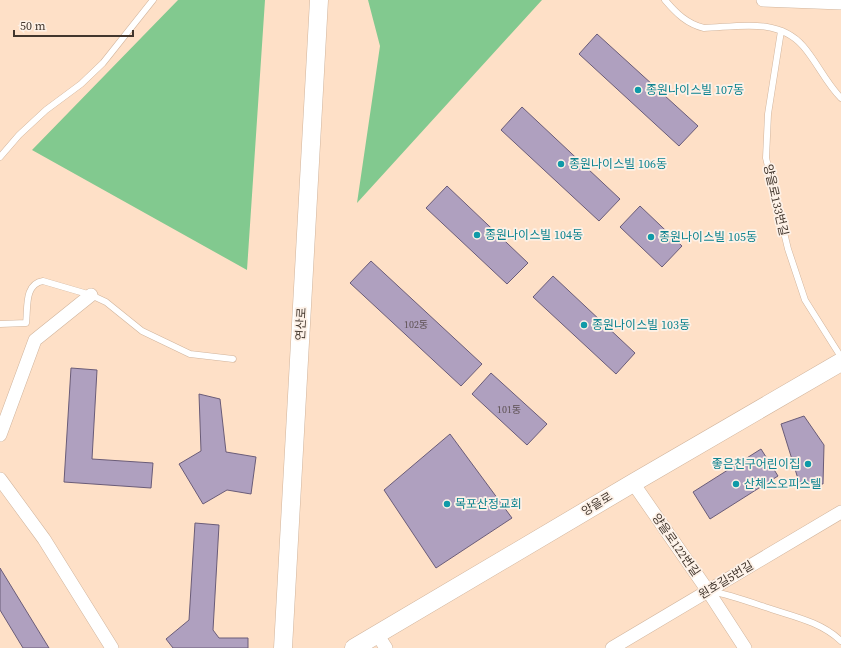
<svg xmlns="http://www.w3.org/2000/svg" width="841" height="648" font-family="'Source Serif 4','Noto Sans KR',serif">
  <rect width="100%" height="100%" fill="#fee0c7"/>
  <path fill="#82c98f" d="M178,0H265L247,270L32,150Z
    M368,0H542L357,203L380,46Z"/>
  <path fill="#afa0bf" stroke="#6a5c78" d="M597,34L698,126L679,146L579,54Z
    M522,107L620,199L599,221L501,130Z
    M447,186L528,263L507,284L426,208Z
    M640,206L682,246L662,267L620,227Z
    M371,261L482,364L461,386L350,283Z
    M553,276L635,353L616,374L533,297Z
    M71,368L97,370L92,459L153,463L151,488L64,482Z
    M491,373L547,424L527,445L472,394Z
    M199,394L220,399L226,452L256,457L251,494L227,490L203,504L179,464L201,451Z
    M804,416L824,445L823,484L799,482L781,424Z
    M450,434L512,518L436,568L384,490Z
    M761,449L778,476L710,519L693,492Z
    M195,523L219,525L213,630L219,638H248V648H173L166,639L189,620Z
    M0,568L49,648H23L0,610Z"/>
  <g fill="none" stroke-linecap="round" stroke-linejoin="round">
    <defs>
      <path id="lane" d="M665,0C676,13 687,24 704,28C737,27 778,17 803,46C817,62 826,83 841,98
        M781,31L768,114L766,158L788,249L805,300L841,357
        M0,157L19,135L46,110L81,84L103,63L153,0
        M0,324L26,323C28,308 24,284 43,281L91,295L106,302L142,331L190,354L233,359
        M711,591C730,595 747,601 765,607C791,616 820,621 841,641"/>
      <path id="street" d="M763,0L841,3
        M0,435L35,340L91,295
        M0,479L44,539L112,648
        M633,483L708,591L745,648
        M377,634L386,648
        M612,648L841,512"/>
      <path id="secondary" d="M283,648L319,0
        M354,648L633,483L841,362"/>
    </defs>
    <use href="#lane" stroke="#d1b49c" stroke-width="7"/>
    <use href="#street" stroke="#d1b49c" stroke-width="14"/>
    <use href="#secondary" stroke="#d1b49c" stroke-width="19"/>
    <use href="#lane" stroke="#fff" stroke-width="6"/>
    <use href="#street" stroke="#fff" stroke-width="13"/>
    <use href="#secondary" stroke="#fff" stroke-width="18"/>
  </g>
  <g fill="#0f9aa8" stroke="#fdf1e7" stroke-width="1.5">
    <circle cx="638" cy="90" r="4"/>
    <circle cx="561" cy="164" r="4"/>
    <circle cx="477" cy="235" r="4"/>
    <circle cx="651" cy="237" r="4"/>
    <circle cx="584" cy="325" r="4"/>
    <circle cx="808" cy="464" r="4"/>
    <circle cx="736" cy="484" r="4"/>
    <circle cx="447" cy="504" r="4"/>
  </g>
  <g text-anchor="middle" stroke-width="3.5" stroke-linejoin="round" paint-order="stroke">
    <g font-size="10" fill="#5d5052">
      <text x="416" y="328">102동</text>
      <text x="509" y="413">101동</text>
    </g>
    <g font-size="12" fill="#0d838f" stroke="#fdf1e7" text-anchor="start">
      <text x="646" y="94">종원나이스빌 107동</text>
      <text x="569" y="168">종원나이스빌 106동</text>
      <text x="485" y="239">종원나이스빌 104동</text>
      <text x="659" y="241">종원나이스빌 105동</text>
      <text x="592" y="329">종원나이스빌 103동</text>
      <text x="800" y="468" text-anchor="end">좋은친구어린이집</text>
      <text x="744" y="488">산체스오피스텔</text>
      <text x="455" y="508">목포산정교회</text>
    </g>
    <g font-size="12" fill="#42362d" stroke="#fdf1e7">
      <text transform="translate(776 200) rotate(77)" y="4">양을로133번길</text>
      <text transform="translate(301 324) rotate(-87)" y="4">연산로</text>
      <text transform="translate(597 504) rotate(-31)" y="4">양을로</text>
      <text transform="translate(676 545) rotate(55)" y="4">양을로122번길</text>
      <text transform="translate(726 580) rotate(-31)" y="4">원호길5번길</text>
    </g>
  </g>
  <path d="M14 30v6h119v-6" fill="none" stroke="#42362d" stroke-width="2"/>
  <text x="20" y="30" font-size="12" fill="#42362d" stroke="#fdf1e7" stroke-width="3" paint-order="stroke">50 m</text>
</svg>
